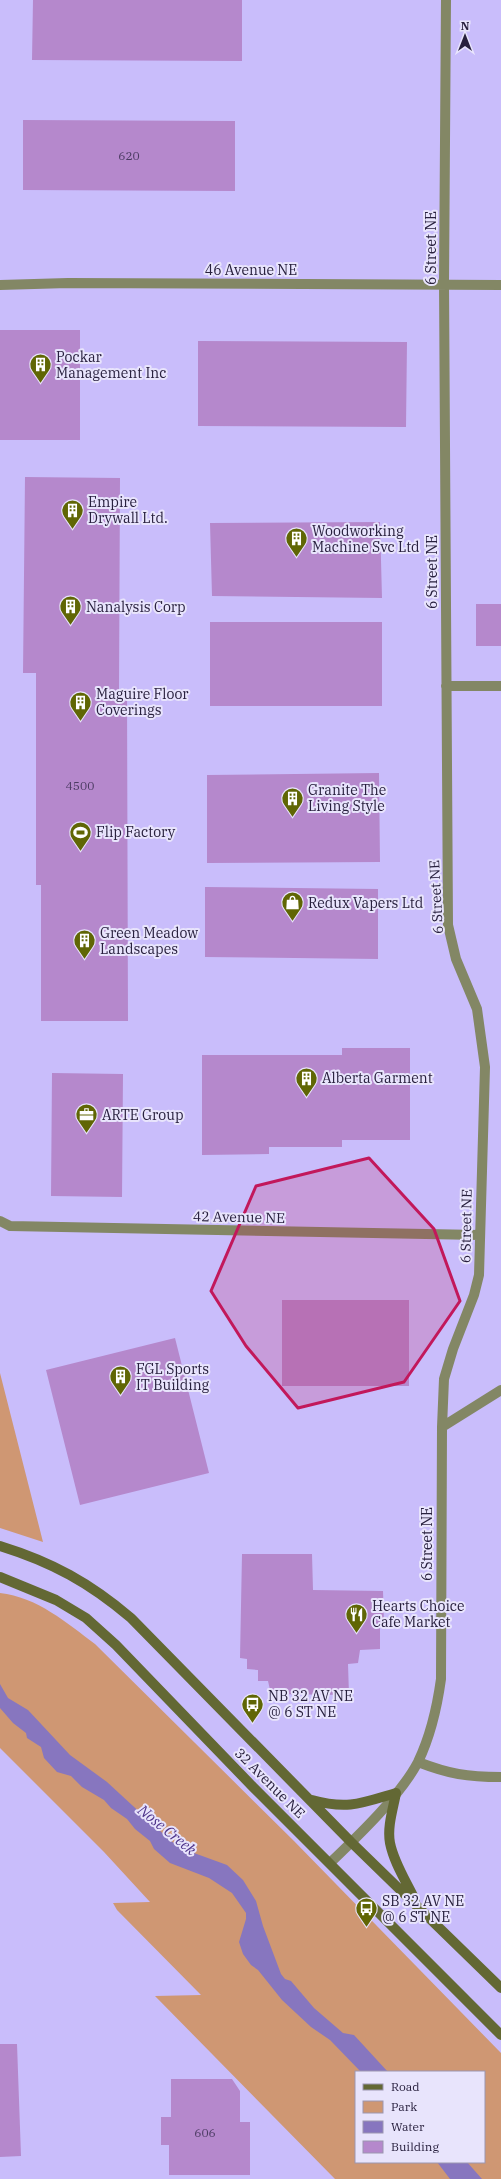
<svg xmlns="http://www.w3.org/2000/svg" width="501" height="2179" font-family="'IBM Plex Serif',serif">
  <rect width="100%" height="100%" fill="#c9bdfb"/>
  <path fill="#cf9773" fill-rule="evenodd" d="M0,1373L43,1542L0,1528Z
    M0,1593C37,1597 67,1623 95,1644L294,1841L501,2053V2179H335L155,1996L201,1995L117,1910L113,1903L150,1902L104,1852L0,1748ZM356,2072H484V2162H356Z"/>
  <path fill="#8776bf" d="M0,1684L8,1698L28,1710L70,1755L107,1782L171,1841L183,1849L227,1865L243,1880L256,1901L263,1926L281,1974L285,1979L291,1981L314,2008L343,2033L354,2035L388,2072H361L330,2040L311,2027L282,2000L258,1970L251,1965L243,1954L239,1942L246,1919V1913L232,1893L209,1878L170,1863L154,1849L150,1841L135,1829L127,1819L111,1808L104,1800L82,1787L71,1776L57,1772L44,1758L41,1747L27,1738L26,1733L13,1723L0,1708Z
    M437,2162H467L482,2179H450Z"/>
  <path fill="#b588cc" d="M33,0H242V61L32,60Z
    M23,120L235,121V191L23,190Z
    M0,330H80V440H0Z
    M198,341L407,342L406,427L198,426Z
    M25,477L120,478L119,691L127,692L128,1021H41V885H36V673H23Z
    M380,522L382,598L212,596L210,523Z
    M476,604H501V646H476Z
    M210,622H382V706H210Z
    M379,773L380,862L207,863V775Z
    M205,887L378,889V959L205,957Z
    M342,1048H410V1140H342V1147H269V1154L202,1155V1055H342Z
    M52,1073L123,1074L122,1197L51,1196Z
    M282,1300H409V1386H282Z
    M175,1338L209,1473L80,1505L46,1370Z
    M242,1554H312L313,1590L383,1591L384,1623L380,1624V1649L360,1650L358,1663L348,1664L349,1695L271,1694L268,1681H258V1670L247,1669V1659L240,1658Z
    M0,2044H17L21,2156L0,2157Z
    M171,2079H232L240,2091V2122H250V2175H169V2145H161V2117H171Z"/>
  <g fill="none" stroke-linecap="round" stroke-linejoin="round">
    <path stroke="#838765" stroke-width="10" d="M0,285L68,283L501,285
      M446,686H501
      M0,1221L10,1226L479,1235
      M442,1427L501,1390
      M418,1762C449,1774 467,1777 501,1777
      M330,1863C358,1836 400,1796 418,1762C431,1735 437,1708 441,1679L442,1427L444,1379L453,1349L474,1295L479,1275L485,1067L477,1009L456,959L448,925L444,284L446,0"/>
    <path stroke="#636834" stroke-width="10" d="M0,1546C52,1562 90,1583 131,1618L351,1842L501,1988
      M0,1577L56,1600L86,1618L116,1645L253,1787L501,2035
      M312,1800C348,1810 362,1803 396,1793C393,1809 387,1827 390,1843C394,1863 406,1881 415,1900"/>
  </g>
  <path fill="#c2185b" fill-opacity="0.2" stroke="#c2185b" stroke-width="3" stroke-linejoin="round" d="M369,1158L434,1229L460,1301L404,1382L298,1408L246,1346L211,1291L256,1186Z"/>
  <defs>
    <symbol id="building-pin" viewBox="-11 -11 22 30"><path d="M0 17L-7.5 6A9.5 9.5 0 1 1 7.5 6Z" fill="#606604" stroke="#e8e4fc"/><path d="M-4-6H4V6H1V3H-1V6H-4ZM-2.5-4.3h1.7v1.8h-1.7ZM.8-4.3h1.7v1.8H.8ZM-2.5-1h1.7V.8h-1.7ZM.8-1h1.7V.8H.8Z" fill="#fff"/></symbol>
    <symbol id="stadium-pin" viewBox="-11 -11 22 30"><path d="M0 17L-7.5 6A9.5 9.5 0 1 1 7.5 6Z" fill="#606604" stroke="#e8e4fc"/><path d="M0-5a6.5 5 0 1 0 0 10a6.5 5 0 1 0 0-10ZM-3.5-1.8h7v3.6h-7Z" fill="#fff"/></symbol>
    <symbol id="shop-pin" viewBox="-11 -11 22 30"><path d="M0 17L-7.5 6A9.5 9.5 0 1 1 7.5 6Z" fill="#606604" stroke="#e8e4fc"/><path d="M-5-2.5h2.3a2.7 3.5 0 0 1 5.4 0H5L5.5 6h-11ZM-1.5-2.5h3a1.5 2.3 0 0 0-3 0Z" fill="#fff"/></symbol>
    <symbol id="office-pin" viewBox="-11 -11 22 30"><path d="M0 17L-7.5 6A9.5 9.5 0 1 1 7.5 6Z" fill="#606604" stroke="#e8e4fc"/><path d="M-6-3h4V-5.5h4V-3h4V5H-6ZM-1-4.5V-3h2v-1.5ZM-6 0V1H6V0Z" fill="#fff"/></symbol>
    <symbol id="restaurant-pin" viewBox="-11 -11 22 30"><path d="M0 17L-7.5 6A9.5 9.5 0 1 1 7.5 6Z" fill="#606604" stroke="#e8e4fc"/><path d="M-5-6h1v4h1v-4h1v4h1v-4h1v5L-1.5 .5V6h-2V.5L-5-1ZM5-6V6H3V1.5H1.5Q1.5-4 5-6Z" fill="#fff"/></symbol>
    <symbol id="bus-pin" viewBox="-11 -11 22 30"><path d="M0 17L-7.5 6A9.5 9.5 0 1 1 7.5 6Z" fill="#606604" stroke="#e8e4fc"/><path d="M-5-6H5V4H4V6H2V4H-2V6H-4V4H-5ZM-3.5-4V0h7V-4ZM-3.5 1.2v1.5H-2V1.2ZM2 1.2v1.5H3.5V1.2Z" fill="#fff"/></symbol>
  </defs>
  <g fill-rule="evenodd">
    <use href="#building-pin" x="28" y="352" width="25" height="34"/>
    <use href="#building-pin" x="60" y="498" width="25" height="34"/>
    <use href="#building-pin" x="284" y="526" width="25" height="34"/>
    <use href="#building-pin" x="58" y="594" width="25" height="34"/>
    <use href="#building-pin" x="68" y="690" width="25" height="34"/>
    <use href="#building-pin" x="280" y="786" width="25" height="34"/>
    <use href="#stadium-pin" x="68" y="820" width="25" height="34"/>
    <use href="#shop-pin" x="280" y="890" width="25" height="34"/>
    <use href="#building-pin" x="72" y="928" width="25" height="34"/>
    <use href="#building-pin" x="294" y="1066" width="25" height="34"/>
    <use href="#office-pin" x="74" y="1102" width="25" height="34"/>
    <use href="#building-pin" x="108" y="1364" width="25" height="34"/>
    <use href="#restaurant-pin" x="344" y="1602" width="25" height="34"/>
    <use href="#bus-pin" x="240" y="1692" width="25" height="34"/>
    <use href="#bus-pin" x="354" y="1896" width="25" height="34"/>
  </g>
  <g text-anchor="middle" stroke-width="4" stroke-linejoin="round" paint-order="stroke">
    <g font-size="12" fill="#4b3a62">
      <text x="129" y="160">620</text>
      <text x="80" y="790">4500</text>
      <text x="205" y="2137">606</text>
    </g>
    <g font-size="14" fill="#28203e" stroke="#e8e4fc">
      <text transform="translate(431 248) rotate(-90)" y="5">6 Street NE</text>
      <text x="251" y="275">46 Avenue NE</text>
      <text transform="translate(432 572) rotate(-90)" y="5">6 Street NE</text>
      <text transform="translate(436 897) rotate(-93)" y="5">6 Street NE</text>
      <text transform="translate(239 1217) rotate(1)" y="5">42 Avenue NE</text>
      <text transform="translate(466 1226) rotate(-89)" y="5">6 Street NE</text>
      <text transform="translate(427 1544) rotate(-90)" y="5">6 Street NE</text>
      <text transform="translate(270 1783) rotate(45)" y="5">32 Avenue NE</text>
    </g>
    <g font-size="14" fill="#28203e" stroke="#e8e4fc" text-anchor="start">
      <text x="56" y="362">Pockar<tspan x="56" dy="16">Management Inc</tspan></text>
      <text x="88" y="507">Empire<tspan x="88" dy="16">Drywall Ltd.</tspan></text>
      <text x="312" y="536">Woodworking<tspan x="312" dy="16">Machine Svc Ltd</tspan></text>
      <text x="86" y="612">Nanalysis Corp</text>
      <text x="96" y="699">Maguire Floor<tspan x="96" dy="16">Coverings</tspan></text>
      <text x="308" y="795">Granite The<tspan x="308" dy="16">Living Style</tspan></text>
      <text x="96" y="837">Flip Factory</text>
      <text x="308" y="908">Redux Vapers Ltd</text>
      <text x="100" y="938">Green Meadow<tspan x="100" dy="16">Landscapes</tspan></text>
      <text x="322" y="1083">Alberta Garment</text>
      <text x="102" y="1120">ARTE Group</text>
      <text x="136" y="1374">FGL Sports<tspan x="136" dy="16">IT Building</tspan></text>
      <text x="372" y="1611">Hearts Choice<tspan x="372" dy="16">Cafe Market</tspan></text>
      <text x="268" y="1701">NB 32 AV NE<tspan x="268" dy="16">@ 6 ST NE</tspan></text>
      <text x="382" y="1906">SB 32 AV NE<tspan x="382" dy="16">@ 6 ST NE</tspan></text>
    </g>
    <g font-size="15" font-style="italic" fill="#4e338a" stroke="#e8e4fc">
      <text transform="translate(167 1830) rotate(39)" y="5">Nose Creek</text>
    </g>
  </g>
  <rect x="355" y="2071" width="130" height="92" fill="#e8e4fc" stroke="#9b96b0"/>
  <rect x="363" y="2084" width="20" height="6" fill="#636834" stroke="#9b96b0"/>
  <text x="391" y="2091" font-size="12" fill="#28203e">Road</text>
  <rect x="363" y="2101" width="20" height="12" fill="#cf9773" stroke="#9b96b0"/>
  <text x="391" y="2111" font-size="12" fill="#28203e">Park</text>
  <rect x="363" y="2121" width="20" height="12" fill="#8776bf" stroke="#9b96b0"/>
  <text x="391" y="2131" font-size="12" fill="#28203e">Water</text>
  <rect x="363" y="2141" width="20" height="12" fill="#b588cc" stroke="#9b96b0"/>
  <text x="391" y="2151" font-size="12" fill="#28203e">Building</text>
  <g transform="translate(465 36)" stroke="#e8e4fc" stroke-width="3" paint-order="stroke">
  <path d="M0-3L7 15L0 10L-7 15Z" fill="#28203e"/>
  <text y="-6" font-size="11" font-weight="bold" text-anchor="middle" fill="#28203e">N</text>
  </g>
</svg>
